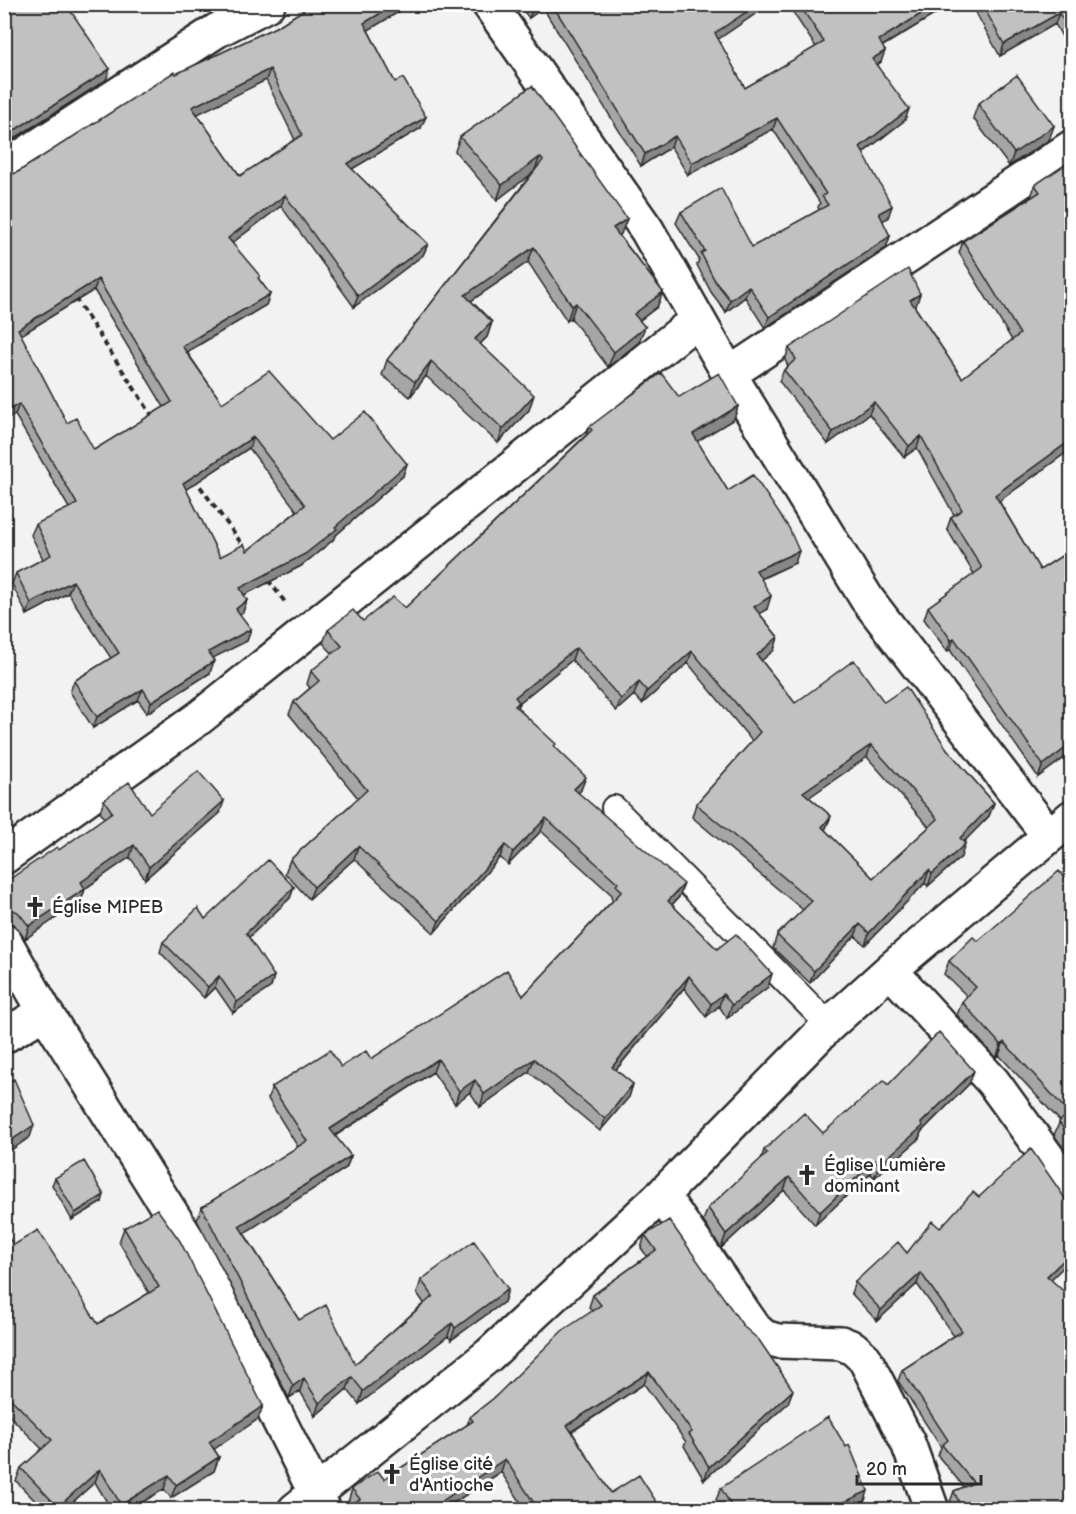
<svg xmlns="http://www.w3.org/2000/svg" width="1076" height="1514" font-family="'Balsamiq Sans',sans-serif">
  <rect width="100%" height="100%" fill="#f2f2f2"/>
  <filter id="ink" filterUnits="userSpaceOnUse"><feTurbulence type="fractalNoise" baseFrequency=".0167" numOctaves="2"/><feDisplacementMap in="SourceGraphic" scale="12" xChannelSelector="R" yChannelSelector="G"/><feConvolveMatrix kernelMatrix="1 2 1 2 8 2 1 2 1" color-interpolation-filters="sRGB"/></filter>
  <g filter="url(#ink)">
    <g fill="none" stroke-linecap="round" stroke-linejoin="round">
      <defs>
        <path id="lane" d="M614,808L829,1025"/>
        <path id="street" d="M489,4L647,230L729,374L867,599L1049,836
          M4,168L216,31L268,4
          M729,374L1072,147
          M4,857L199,718L697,320
          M4,940L45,1012L191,1245L324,1510
          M890,970L993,1082L1072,1191
          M4,1036L45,1012
          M662,1195L755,1329L764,1337L778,1341L841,1343L853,1348L865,1359L908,1443L932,1510
          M295,1510L489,1355L662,1195L829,1025L890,970L1072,817"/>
      </defs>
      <use href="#lane" stroke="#2b2b2b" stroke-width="28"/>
      <use href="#street" stroke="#2b2b2b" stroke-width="38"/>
      <path stroke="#2b2b2b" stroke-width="4" stroke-dasharray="6 4.5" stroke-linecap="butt" d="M75,298L153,417
        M194,478L244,547
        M268,580L285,602"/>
      <use href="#lane" stroke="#fff" stroke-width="24"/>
      <use href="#street" stroke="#fff" stroke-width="33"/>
    </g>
    <path fill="#a6a6a6" stroke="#2b2b2b" stroke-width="1.5" fill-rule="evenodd" d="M313,4H412L368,30L395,82L421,128L352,169L428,244L423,255L354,307L281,206L232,243L270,294L266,305L187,352L222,403L330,440L403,476L335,536L333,540L301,566L244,595L247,600L243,612L239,614L251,629L247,641L212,658L210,673L147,713L138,700L93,728L70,692L74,681L111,658L68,593L27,615L12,584L16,573L43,559L31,535L36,524L69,508L15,415L10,175L18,172L176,74L278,26ZM266,80L295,140L240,176L197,114ZM94,290L164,407L94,450L67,423L21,335ZM249,448L297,511L247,551L220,557L186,489Z
      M518,4H770L718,39L745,88L816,47L790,8L791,4H952L883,46L881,62L877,65L905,120L863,153L888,218L882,220L890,236L886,248L765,328L745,297L726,312L711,292L697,265L699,259L676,223L681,212L752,247L819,210L818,207L820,203L773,129L688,175L671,147L641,166L543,8L529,18Z
      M971,4H1071V53L1055,24L1000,56Z
      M532,86L621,234L619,235L663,292L657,307L639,321V342L608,367L571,318L567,321L528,262L471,301L492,322L487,337L480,344L529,410L498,443L426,376L410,397L382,375L387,360L532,173L497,200L455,151L460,137Z
      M978,104L1049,140L1009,166L973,118Z
      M1071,161V452L1068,454L1067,452L999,501L1040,570L1071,550V753L1038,777L950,650L947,651L924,619L928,607L974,574L947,529L951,517L954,515L917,448L904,457L869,414L828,444L779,381L784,370L788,366L785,360L789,348L916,306L915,307L962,378L1012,340L959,253L963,241L1031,198V197L1035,185Z
      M679,397L738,406L734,419L697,441L728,491L795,563L761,579L767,609L759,613L778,637L774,650L761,660L795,703L884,702L947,749L994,803L989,816L963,842L961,857L928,886L925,883L865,945L855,936L810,983L773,948L777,935L803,910L692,817L696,804L752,741L688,663L642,704L634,695L616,711L572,660L519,703L517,707L555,747L581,790L578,793L679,897L672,905L717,949L768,987L727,1018L719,1006L706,1017L684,988L616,1070L633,1084L629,1097L600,1131L529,1072L480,1107L470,1092L455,1104L433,1072L335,1136L351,1156L346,1168L244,1233L299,1320L355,1364L424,1303L417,1293L421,1280L508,1289L504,1302L451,1340L448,1336L359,1404L347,1389L315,1416L300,1391L289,1398L197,1220L202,1207L298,1147L268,1099L272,1087L371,1059L523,996L613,900L611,898L612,895L541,831L508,865L500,857L434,933L354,859L309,899L285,873L290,860L358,798L289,714L294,702L310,688L307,684L311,671L333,654L323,643L328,630L363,621L405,608L586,435L589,427ZM867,757L929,827L873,878L825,830L831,816L809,797Z
      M104,800L150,813H220L145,879L130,857L85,889L81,901L25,939L14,924L8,922L4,917V883L59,850L104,818L100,812Z
      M1071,885V1158L1054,1135L1060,1121L999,1055L996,1058L957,1015L962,1002L967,996L944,974L949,961L978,941Z
      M294,887L290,898L248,937L271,987L233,1013L215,987L204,998L160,952L163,942L205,919Z
      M969,1084L921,1132L919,1139L874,1178L871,1173L815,1225L784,1190L721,1248L703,1221L708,1208L761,1159L764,1150L823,1133L888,1085Z
      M55,1178L102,1202L72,1220L52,1185Z
      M124,1228L258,1419L214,1449L219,1457L214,1471L171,1498L164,1489L131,1509H111L95,1482L65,1509H43L16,1481L21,1468L42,1449L4,1410V1232L14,1245L98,1324L149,1293L119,1242Z
      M940,1228L1051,1280L1071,1509H953L950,1502L954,1491L964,1487L938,1456L941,1447L898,1381L902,1370L954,1336L917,1284L877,1321L851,1293L855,1282L907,1253Z
      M645,1235L788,1403L704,1480L684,1446L686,1442L644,1384L572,1432L611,1493L661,1509H525L501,1472L444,1509H344L350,1505L348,1502L352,1489L384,1479L467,1425L470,1417L494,1398L592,1311L589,1307L593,1295L647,1256L641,1248Z
      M721,1488L864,1504L851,1509H722L716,1500Z"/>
    <path fill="#878787" stroke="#2b2b2b" stroke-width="1.5" d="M396,4H412L360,35L364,23Z
      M536,4H544L543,8L529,18L533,7Z
      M758,4H770L711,44L715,33Z
      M937,4H952L874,51L879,40Z
      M1059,13L1055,24L1000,56L1004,44Z
      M885,51L881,62L868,71L872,59Z
      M110,69L106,80L4,145V137Z
      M270,69L266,80L188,119L192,107Z
      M909,109L905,120L856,158L860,147Z
      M426,117L421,128L342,175L347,164Z
      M777,118L773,129L688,175L692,163Z
      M1054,126L1049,140L1009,166L1014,153Z
      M675,136L671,147L641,166L645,154Z
      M540,157L534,172L497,200L502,185Z
      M285,195L281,206L224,249L228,238Z
      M892,206L888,218L874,225L879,213Z
      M627,219L621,234L608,243L613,228Z
      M890,236L886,248L765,328L769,317Z
      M428,244L423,255L354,307L358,296Z
      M534,247L528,262L459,309L465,295Z
      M98,279L94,290L13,340L18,329Z
      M749,286L745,297L726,312L730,300Z
      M663,292L657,307L628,329L634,314Z
      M270,294L266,305L178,357L182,346Z
      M920,294L916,306L906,312L910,300Z
      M576,303L571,318L567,321L572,306Z
      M492,322L487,337L470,354L475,339Z
      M645,327L639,342L608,367L614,352Z
      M431,361L426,376L410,397L415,382Z
      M534,395L529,410L498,443L503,429Z
      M874,402L869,414L828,444L833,432Z
      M19,404L15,415L4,421V412Z
      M738,406L734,419L688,447L693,434Z
      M921,436L917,448L904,457L909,446Z
      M253,437L249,448L179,494L183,483Z
      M1071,440L1067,452L991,507L995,495Z
      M1071,444V452L1068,454Z
      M407,464L403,476L335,536L333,540L301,566L236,599L240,588Z
      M799,551L795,563L751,583L756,570Z
      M73,581L68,593L27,615L31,603Z
      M771,596L767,609L750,620L754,607Z
      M247,600L243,612L231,620L236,609Z
      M251,629L247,641L203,663L208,652Z
      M778,637L774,650L753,668L757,655Z
      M954,638L950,650L947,651L951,640Z
      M576,648L572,660L519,703L514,715L515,697Z
      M692,651L688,663L642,704L647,691Z
      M214,661L210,673L147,713L151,702Z
      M639,682L634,695L616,711L621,699Z
      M143,689L138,700L93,728L97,717Z
      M1071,744V753L1038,777L1043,765Z
      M871,745L867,757L798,805L803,792Z
      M586,777L581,790L570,802L574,789Z
      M224,801L220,813L145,879L149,867Z
      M994,803L989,816L955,851L960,838Z
      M831,816L826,828L817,840L822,827Z
      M546,818L541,831L508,865L513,852Z
      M965,844L961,857L928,886L932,874Z
      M134,845L130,857L77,894L85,889L81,901L25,939L29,926L81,882Z
      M505,845L500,857L434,933L439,921Z
      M358,846L354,859L309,899L314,887Z
      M929,870L925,883L865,945L869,933Z
      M684,884L679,897L663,914L668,901Z
      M294,887L290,898L242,944L246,933Z
      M860,924L855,936L810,983L814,971Z
      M772,974L768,987L727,1018L732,1005Z
      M219,976L215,987L204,998L208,987Z
      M274,976L271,987L233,1013L237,1002Z
      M689,976L684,988L608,1079L612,1067Z
      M723,994L719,1006L706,1017L711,1004Z
      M1004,1042L999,1055L996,1058L1001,1045Z
      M438,1059L433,1072L325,1142L330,1129Z
      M534,1059L529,1072L480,1107L484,1094Z
      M974,1071L969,1084L921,1132L919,1139L874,1178L879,1165Z
      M475,1080L470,1092L455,1104L459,1091Z
      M633,1084L629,1097L600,1131L605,1119Z
      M34,1125L30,1137L4,1155V1145Z
      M351,1156L346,1168L235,1239L239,1226Z
      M875,1160L871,1173L815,1225L820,1212Z
      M789,1177L784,1190L721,1248L726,1234Z
      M104,1195L102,1202L72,1220L75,1213Z
      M1071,1253V1260L1043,1287L1047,1276Z
      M921,1273L917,1284L877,1321L881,1310Z
      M508,1289L504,1302L451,1340L455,1328Z
      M452,1323L448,1336L359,1404L363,1391Z
      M649,1372L644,1384L563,1437L567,1425Z
      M352,1377L347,1389L315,1416L319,1403Z
      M304,1378L300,1391L289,1398L293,1386Z
      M793,1390L788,1403L704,1480L709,1467Z
      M263,1406L258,1419L204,1456L209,1442Z
      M219,1457L214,1471L171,1498L176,1485Z
      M505,1459L501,1472L444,1509H432L433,1507Z
      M100,1469L95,1482L65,1509H57L58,1507Z
      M169,1475L164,1489L131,1509H120L121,1505Z
      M868,1491L864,1504L851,1509H829Z
      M827,1503L825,1509H817Z"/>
    <path fill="#c1c1c1" stroke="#2b2b2b" stroke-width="1.5" fill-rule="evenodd" d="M4,4H66L110,69L4,137Z
      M313,4H396L364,23L395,82L403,78L426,117L347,164L428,244L358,296L285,195L228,238L260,276L258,278L270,294L182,346L222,403L269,371L330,440L365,412L407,464L335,527L337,529L305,554L240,588L247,600L236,609L251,629L208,652L214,661L151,702L143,689L97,717L74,681L119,653L73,581L31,603L16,573L51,555L36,524L77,504L19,404L4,412V174L10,175L18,172L174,72L176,74L278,26ZM270,69L302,135L240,176L192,107ZM98,279L172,402L94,450L76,418L67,423L18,329ZM253,437L305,505L247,551L244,544L220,557L183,483Z
      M552,4H758L715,33L745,88L824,42L799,4H937L879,40L885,51L872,59L909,109L860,147L892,206L879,213L890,236L769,317L749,286L730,300L715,281L701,253L705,251L681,212L721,188L752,247L828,205L822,196L826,194L777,118L692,163L675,136L645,154Z
      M982,4H1071V34L1059,13L1004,44Z
      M1017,75L1054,126L1014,153L978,104Z
      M532,86L627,219L613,228L663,292L634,314L645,327L614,352L576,303L572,306L534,247L465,295L492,322L475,339L534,395L503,429L431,361L415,382L387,360L543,160L540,157L502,185L460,137Z
      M1071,161V441V440L995,495L1040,570L1071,550V744L1043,765L954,638L951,640L928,607L982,568L951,517L962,510L921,436L909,446L874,402L833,432L784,370L796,359L789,348L908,269L920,294L910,300L962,378L1020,334L963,241L1040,192L1035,185Z
      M661,373L679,397L719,373L738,406L693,434L728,491L753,475L789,528L799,551L756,570L771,596L754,607L778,637L757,655L795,703L854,660L884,702L906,687L947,749L994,803L960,838L965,844L932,874L929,870L869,933L860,924L814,971L777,935L812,901L696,804L760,732L692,651L647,691L639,682L621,699L576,648L515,697L519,702L515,706L556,744L554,746L586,777L574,789L684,884L668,901L717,949L736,934L772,974L732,1005L723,994L711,1004L689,976L612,1067L633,1084L605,1119L534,1059L484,1094L475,1080L459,1091L438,1059L330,1129L351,1156L239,1226L299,1320L326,1305L355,1364L433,1296L421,1280L474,1241L508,1289L455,1328L452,1323L363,1391L352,1377L319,1403L304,1378L293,1386L202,1207L307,1141L272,1087L330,1050L341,1067L366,1051L371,1059L507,970L523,996L622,891L616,885L618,883L546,818L513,852L505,845L439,921L358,846L314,887L290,860L367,790L294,702L319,681L311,671L342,646L328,630L353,610L363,621L393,597L405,608L592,430L589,427ZM871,745L938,819L873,878L822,827L831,816L803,792Z
      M198,771L224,801L149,867L134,845L81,882L85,889L29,926L18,912L13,910L4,898V883L57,847L59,850L112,812L104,800L129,782L150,813Z
      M268,860L294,887L246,933L274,976L237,1002L219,976L208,987L163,942L198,908L205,919Z
      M1059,871L1071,885V1139L1059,1122L1069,1113L1004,1042L1001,1045L962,1002L976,987L949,961L973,937L978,941Z
      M939,1032L974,1071L921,1123L923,1126L879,1165L875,1160L820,1212L789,1177L726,1234L708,1208L767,1153L764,1150L804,1113L823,1133L884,1080L888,1085Z
      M14,1079L34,1125L4,1145V1083Z
      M1031,1149L1071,1207V1253L1047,1276L1071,1298V1509H962L954,1491L974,1483L942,1445L948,1440L902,1370L962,1331L921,1273L881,1310L855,1282L898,1242L907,1253L932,1221L940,1228L973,1192L979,1197Z
      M84,1161L104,1195L75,1213L55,1178Z
      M157,1209L180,1241L263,1406L209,1442L219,1457L176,1485L169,1475L121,1505L100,1469L58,1507L21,1468L52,1440L4,1392V1232L14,1245L38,1230L98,1324L159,1287L124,1228Z
      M669,1220L744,1327L759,1340L793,1390L709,1467L689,1434L692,1432L649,1372L567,1425L611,1493L639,1475L661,1509H538L505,1459L433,1507L435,1509H344L360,1499L352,1489L378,1471L384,1479L473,1421L470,1417L494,1398L562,1331L601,1305L593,1295L656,1250L645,1235Z
      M828,1417L846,1447L849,1445L868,1491L830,1509L827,1503L817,1509H733L721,1488Z
      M4,1495L19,1509H4Z"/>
  </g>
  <defs>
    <symbol id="church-bare" viewBox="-9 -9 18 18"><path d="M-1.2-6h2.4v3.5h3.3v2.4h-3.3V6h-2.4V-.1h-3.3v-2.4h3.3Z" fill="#2b2b2b" stroke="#fff" stroke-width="2.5" paint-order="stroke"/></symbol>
  </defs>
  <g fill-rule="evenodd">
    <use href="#church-bare" x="20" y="892" width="30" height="30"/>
    <use href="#church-bare" x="792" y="1160" width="30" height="30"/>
    <use href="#church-bare" x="377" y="1459" width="30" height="30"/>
  </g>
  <g text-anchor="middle" stroke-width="6" stroke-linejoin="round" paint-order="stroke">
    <g font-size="18" fill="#2b2b2b" stroke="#fff" text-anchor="start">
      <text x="52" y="913">Église MIPEB</text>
      <text x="824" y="1171">Église Lumière<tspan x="824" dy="21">dominant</tspan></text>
      <text x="409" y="1470">Église cité<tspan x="409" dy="21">d'Antioche</tspan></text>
    </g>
  </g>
  <rect width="1076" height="1514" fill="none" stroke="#fff" stroke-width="24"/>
  <rect x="12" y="12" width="1052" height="1490" fill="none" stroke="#2b2b2b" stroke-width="2" filter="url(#ink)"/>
  <path d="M857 1475v9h124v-9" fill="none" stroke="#2b2b2b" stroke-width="3"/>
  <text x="866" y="1475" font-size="18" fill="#2b2b2b" stroke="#ffffff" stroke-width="4.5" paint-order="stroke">20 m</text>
</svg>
